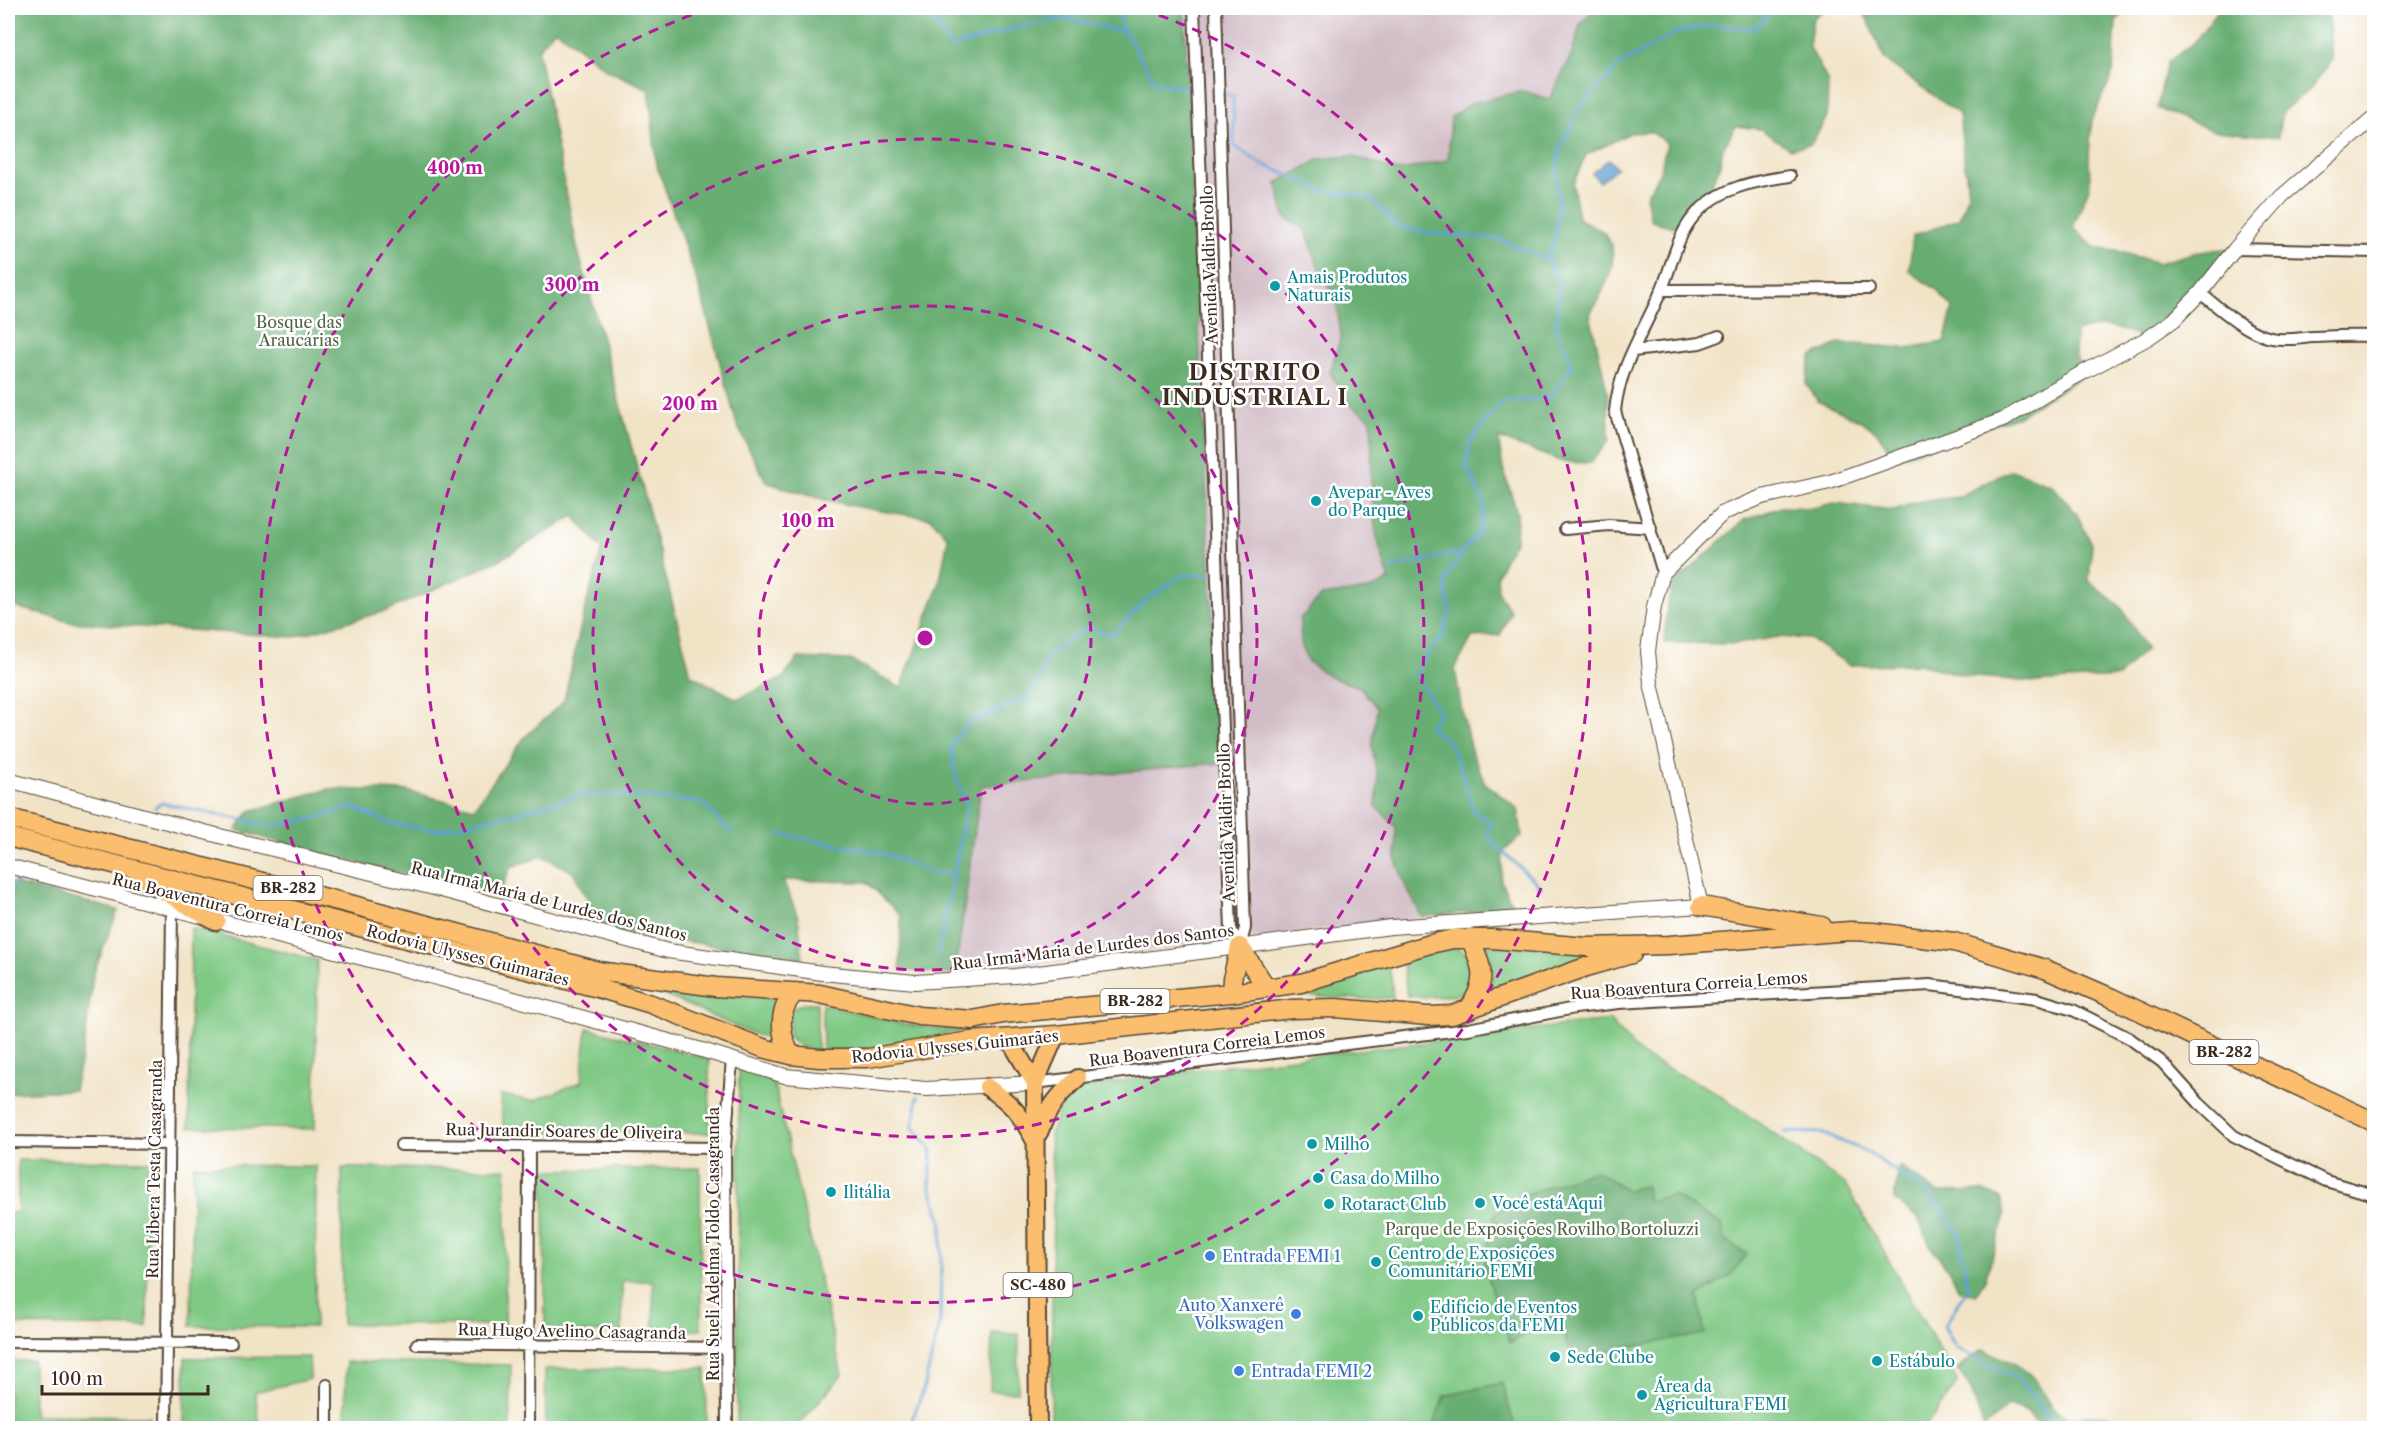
<svg xmlns="http://www.w3.org/2000/svg" width="2382" height="1436" font-family="'Libre Caslon Text',serif">
  <rect width="100%" height="100%" fill="#fff"/>
  <filter id="ink" filterUnits="userSpaceOnUse"><feTurbulence type="fractalNoise" baseFrequency=".0167" numOctaves="2"/><feDisplacementMap in="SourceGraphic" scale="12" xChannelSelector="R" yChannelSelector="G"/><feConvolveMatrix kernelMatrix="1 2 1 2 8 2 1 2 1" color-interpolation-filters="sRGB"/></filter>
  <filter id="wash" filterUnits="userSpaceOnUse"><feTurbulence type="fractalNoise" baseFrequency=".008" numOctaves="4" result="noise"/><feDisplacementMap in="SourceGraphic" scale="24" xChannelSelector="R" yChannelSelector="G"/><feGaussianBlur stdDeviation="1.35" result="paint"/><feColorMatrix in="noise" values="0 0 0 0 0 0 0 0 0 0 0 0 0 0 0 0 0 1.4 0 .05"/><feComposite in="paint" operator="in"/></filter>
  <g filter="url(#wash)">
    <rect width="100%" height="100%" fill="#f1e3c6"/>
    <path fill="#d2bdc6" d="M1184,8H1595L1580,25L1572,54L1549,99L1523,91L1451,117L1448,160L1398,171L1352,156L1284,215L1306,230L1318,266L1337,305L1341,337L1330,373L1349,404L1371,419L1373,449L1371,494L1379,551L1390,580L1368,590L1320,596L1301,644L1308,662L1332,678L1360,687L1377,708L1372,747L1378,780L1376,802L1396,827V860L1404,882L1422,917L955,975L980,786L1219,762Z"/>
    <path fill="#80c985" stroke="#5e7a52" stroke-width="1.5" d="M191,928L317,960L315,1129L189,1127Z
      M1486,945L1607,952L1485,991C1498,976 1492,962 1486,945Z
      M1448,948H1457L1467,954C1469,959 1473,966 1474,972C1480,1002 1424,997 1407,996L1402,957Z
      M1386,961L1391,976L1393,998L1363,999L1300,996L1324,984Z
      M645,987L709,997L776,996L769,1022L774,1041C730,1027 689,1004 645,987Z
      M807,1003H817V1051L800,1047L789,1036L790,1012L796,1006Z
      M822,1004L903,1024L938,1029H972L882,1048L823,1051Z
      M1609,1020L1642,1056L1712,1090L1845,1184L1958,1382L1925,1428H1051L1053,1187L1050,1135L1059,1107L1080,1088L1176,1072Z
      M587,1028L709,1059L710,1133L504,1132L500,1095L533,1101L581,1082Z
      M739,1066L773,1080L842,1375L796,1428H737Z
      M18,1160L148,1161L147,1327L8,1325V1213L18,1212Z
      M193,1165L316,1166L315,1327L191,1326Z
      M342,1168L506,1169L505,1325L342,1324Z
      M700,1168L701,1330L654,1331L653,1281H622V1332L545,1333L544,1170Z
      M992,1333L1019,1334L1018,1392L990,1391Z
      M309,1357L310,1379L255,1392L260,1428H184L185,1358Z
      M8,1361H33L34,1415L149,1416V1428H8Z
      M346,1362L511,1365L510,1428H345Z
      M706,1368L707,1428H546L545,1369Z"/>
    <path fill="#68ad72" stroke="#526c48" stroke-width="1.5" fill-rule="evenodd" d="M8,8H1184L1219,763L981,786L955,975L900,970L901,916L867,882L783,880L798,917L803,958L604,930L573,872L543,856L511,867L498,897L322,854L236,830L250,811L328,789L407,791L474,808L524,738L564,701L583,616L602,549L574,516L499,560L386,611L293,637L70,622L8,605ZM555,29L607,70L649,89L656,163L699,287L737,425L766,482C823,502 871,511 931,518L948,538L939,585L901,688L851,660L798,658L783,678L737,699L691,675L643,489L577,247L538,50Z
      M1595,8H1827L1813,18L1809,46L1828,82L1827,117L1811,144L1790,149L1760,129L1736,126L1723,149L1719,168L1711,185L1674,227L1651,221L1646,196L1660,172L1667,143L1651,132L1630,133L1586,155L1573,184L1578,218C1586,223 1601,228 1606,235C1624,260 1602,292 1590,314L1608,395L1609,441L1590,463L1563,462L1498,438L1503,468L1517,513L1516,541L1506,556L1497,576L1498,592L1511,612L1500,635L1472,637L1455,669L1462,711L1471,751L1485,783L1518,809L1522,836L1503,852L1501,882L1514,908L1422,917L1405,885L1396,860V827L1376,806L1378,780L1372,747L1377,708L1360,687L1332,678L1308,662L1301,644L1300,619L1321,596L1368,590L1390,580C1379,552 1373,524 1372,494C1370,469 1373,444 1371,419L1349,404L1330,373L1341,337L1337,305L1318,266L1306,230L1284,216L1277,183L1320,159L1352,156L1398,171L1448,160L1451,117L1471,103L1523,91L1549,99L1572,54L1580,25Z
      M1855,8H2129L2116,21L2113,73L2092,119L2089,156L2090,185L2073,227L2094,247L2120,252L2159,263L2193,253L2238,247L2200,303L2143,338C2116,327 2105,323 2076,332L2075,357L2088,373L2018,416L1895,459L1877,432L1859,420L1819,402L1806,384L1811,357L1840,343L1906,348L1944,342L1953,308L1937,290L1909,271L1913,236L1959,219L1968,193L1959,114L1885,60L1863,10Z
      M2220,8H2325L2328,15L2332,60L2311,88L2282,112L2278,137L2214,131L2157,108L2167,63L2195,41Z
      M2011,470L2053,486L2076,513L2092,544L2089,581L2121,607L2146,649L2118,677L2036,682L1967,676L1919,664L1849,665L1810,639L1778,637L1737,644L1664,643L1667,608L1672,586L1744,520L1781,507L1813,508L1834,503L1894,510L1916,502L1958,497Z
      M8,882L118,910L93,975L85,1040L74,1090L8,1093Z
      M1899,1166L1937,1192L1983,1191L2001,1198L2005,1215L1985,1280L1975,1295L1958,1289L1951,1273L1932,1249L1917,1217L1894,1200Z
      M1595,1170L1627,1190L1646,1186L1648,1201L1673,1195L1722,1225L1725,1240L1747,1254L1731,1275L1698,1296L1705,1334L1580,1356L1567,1346L1561,1324H1548L1510,1343L1485,1269V1259L1495,1214L1530,1193Z
      M1982,1350C2001,1357 2025,1365 2037,1383C2044,1392 2046,1403 2055,1410C2070,1423 2089,1413 2105,1416C2117,1418 2129,1424 2141,1428H2039L2027,1412L2009,1405L1984,1428L1970,1388L1957,1369Z
      M1502,1383L1515,1427L1420,1428L1433,1425L1445,1396Z"/>
    <path fill="#60a2d4" stroke="#4e6679" stroke-width="1.5" d="M1609,159L1617,168L1599,182L1592,173Z"/>
    <g fill="none" stroke-linecap="round" stroke-linejoin="round">
      <path stroke="#60a2d4" stroke-width="3" d="M925,8L952,48L1003,31L1063,18L1125,32L1155,82L1191,89
        M1115,8L1124,31
        M1223,94L1233,96L1234,146L1260,163L1322,190L1369,197L1397,226L1428,233L1499,239L1547,259
        M1392,568L1462,552
        M155,807L162,803L271,826L320,817L352,807L391,824L437,830L521,812L582,794L639,796L703,803L729,831H732
        M779,834L882,853L934,873L953,874
        M8,886L21,879
        M1541,887L1488,838L1490,822L1474,812L1462,772L1448,741L1429,728L1439,713L1415,673L1424,658L1443,636L1450,610L1445,582L1462,552L1480,531L1484,504L1467,467L1470,442L1501,402L1549,398L1572,366L1557,329L1558,282L1547,259L1555,235L1559,200L1556,183L1560,148L1580,106L1619,65L1677,32L1715,25L1753,29L1775,8
        M938,955L967,805L956,778L951,744L968,723L1030,696L1050,653L1086,628L1112,635L1146,600L1183,575H1209
        M1784,1132L1821,1133L1867,1152L1917,1185L1940,1206L1959,1234L1968,1287L1944,1326L1956,1348L2019,1380L2053,1422L2071,1428
        M909,1428L924,1388L940,1322L942,1222L930,1185L932,1151L913,1127L918,1096
        M2094,1428H2098"/>
    </g>
  </g>
  <g filter="url(#ink)">
    <g fill="none" stroke-linecap="round" stroke-linejoin="round">
      <defs>
        <path id="minor" d="M1194,8L1231,929L1240,947L1245,928L1216,8
          M2235,249L2374,252
          M1662,290L1869,289
          M2200,293C2221,309 2245,332 2271,338C2285,341 2300,338 2313,337C2334,336 2354,335 2374,336
          M1633,351L1700,343L1719,336
          M1565,529L1609,525L1651,528
          M1663,573L1615,411C1619,367 1644,331 1661,291C1672,266 1676,237 1694,216C1719,187 1755,181 1790,176
          M1035,1083L1468,1029L1575,1008L1619,1003L1930,985L2037,999L2073,1010L2129,1038L2162,1062L2199,1103L2234,1136L2326,1181L2374,1195
          M8,1142L170,1144
          M401,1145L725,1148
          M8,1342L231,1343
          M417,1344L726,1348
          M327,1385V1428
          M166,1428L172,909
          M528,1428L529,1146
          M727,1428L725,1148L732,1059"/>
        <path id="tertiary" d="M8,780L235,840L434,888L668,951L822,973L915,982L1015,976L1391,927L1701,906L1651,683L1648,651L1654,606L1663,573L1723,513L1762,497L1830,482L2003,420L2071,379L2148,338L2174,320L2200,293L2235,249L2282,196L2374,118
          M8,866L389,965L702,1050L785,1076L926,1089L1035,1083"/>
        <path id="primary" d="M1009,1039L1035,1083
          M987,1087C1013,1104 1020,1114 1035,1141
          M1039,1133C1049,1107 1057,1096 1078,1078
          M1038,1428L1035,1083L1056,1035"/>
        <path id="trunk" d="M8,818L346,903L598,971L716,987L820,994L919,1016L973,1020L1003,1014L1231,993L1301,983L1430,944L1453,939H1492L1587,947L1669,945L1850,931L1874,932L1954,942L2045,969L2112,998L2374,1122
          M8,837L594,987L651,1004L763,1048L791,1055L819,1058H868L970,1041L1056,1035L1292,1009L1336,1008L1428,1016L1452,1015L1586,967L1632,954
          M142,878L216,921
          M1701,906L1822,926
          M1240,947L1266,987
          M1231,993L1232,979L1240,947
          M1468,1010C1488,981 1483,968 1470,938
          M791,1055C779,1034 777,1009 796,992"/>
      </defs>
      <use href="#minor" stroke="#564637" stroke-width="14"/>
      <use href="#tertiary" stroke="#564637" stroke-width="16"/>
      <use href="#primary" stroke="#564637" stroke-width="20"/>
      <use href="#trunk" stroke="#564637" stroke-width="21"/>
      <use href="#minor" stroke="#fff" stroke-width="10"/>
      <use href="#tertiary" stroke="#fff" stroke-width="14"/>
      <use href="#primary" stroke="#fabe6e" stroke-width="16"/>
      <use href="#trunk" stroke="#fabe6e" stroke-width="18"/>
    </g>
  </g>
  <g fill="none" stroke="#b5179e" stroke-width="3" stroke-dasharray="10 8">
    <circle cx="925" cy="638" r="166"/>
    <circle cx="925" cy="638" r="332"/>
    <circle cx="925" cy="638" r="499"/>
    <path d="M1142 9A665 665 0 1 1 708 9"/>
  </g>
  <g fill="#0f9aa8" stroke="#fff" stroke-width="2">
    <circle cx="1275" cy="286" r="6"/>
    <circle cx="1316" cy="501" r="6"/>
    <circle cx="1312" cy="1144" r="6"/>
    <circle cx="1318" cy="1178" r="6"/>
    <circle cx="831" cy="1192" r="6"/>
    <circle cx="1480" cy="1203" r="6"/>
    <circle cx="1329" cy="1204" r="6"/>
    <circle cx="1376" cy="1262" r="6"/>
    <circle cx="1418" cy="1316" r="6"/>
    <circle cx="1555" cy="1357" r="6"/>
    <circle cx="1877" cy="1361" r="6"/>
    <circle cx="1642" cy="1395" r="6"/>
  </g>
  <g fill="#3f7fe0" stroke="#fff" stroke-width="2">
    <circle cx="1210" cy="1256" r="6"/>
    <circle cx="1296" cy="1314" r="6"/>
    <circle cx="1239" cy="1371" r="6"/>
  </g>
  <g text-anchor="middle" stroke-width="5" stroke-linejoin="round" paint-order="stroke">
    <g fill="#fff" stroke="#766a62" stroke-width="1.5">
      <rect x="253.5" y="876" width="69" height="24" rx="4.5"/>
      <rect x="1100.5" y="989" width="69" height="24" rx="4.5"/>
      <rect x="2189.5" y="1040" width="69" height="24" rx="4.5"/>
      <rect x="1003.5" y="1273" width="69" height="24" rx="4.5"/>
    </g>
    <g font-size="15" font-weight="bold" fill="#3b2a1e">
      <text x="288" y="893">BR-282</text>
      <text x="1135" y="1006">BR-282</text>
      <text x="2224" y="1057">BR-282</text>
      <text x="1038" y="1290">SC-480</text>
    </g>
    <g font-size="16" fill="#3b2a1e" stroke="#fff">
      <text transform="translate(1209 265) rotate(-92)" y="6">Avenida Valdir Brollo</text>
      <text transform="translate(1226 823) rotate(-92)" y="6">Avenida Valdir Brollo</text>
      <text transform="translate(549 901) rotate(14)" y="6">Rua Irmã Maria de Lurdes dos Santos</text>
      <text transform="translate(228 907) rotate(14)" y="6">Rua Boaventura Correia Lemos</text>
      <text transform="translate(1093 947) rotate(-7)" y="6">Rua Irmã Maria de Lurdes dos Santos</text>
      <text transform="translate(468 955) rotate(14)" y="6">Rodovia Ulysses Guimarães</text>
      <text transform="translate(1689 985) rotate(-4)" y="6">Rua Boaventura Correia Lemos</text>
      <text transform="translate(955 1046) rotate(-6)" y="6">Rodovia Ulysses Guimarães</text>
      <text transform="translate(1207 1046) rotate(-7)" y="6">Rua Boaventura Correia Lemos</text>
      <text transform="translate(564 1131) rotate(1)" y="6">Rua Jurandir Soares de Oliveira</text>
      <text transform="translate(154 1169) rotate(-89)" y="6">Rua Libera Testa Casagranda</text>
      <text transform="translate(713 1244) rotate(-90)" y="6">Rua Sueli Adelma Toldo Casagranda</text>
      <text transform="translate(572 1331) rotate(1)" y="6">Rua Hugo Avelino Casagranda</text>
    </g>
    <g font-size="16" fill="#0d838f" stroke="#fff" text-anchor="start">
      <text x="1287" y="283">Amais Produtos<tspan x="1287" dy="18">Naturais</tspan></text>
      <text x="1328" y="498">Avepar - Aves<tspan x="1328" dy="18">do Parque</tspan></text>
      <text x="1324" y="1150">Milho</text>
      <text x="1330" y="1184">Casa do Milho</text>
      <text x="843" y="1198">Ilitália</text>
      <text x="1492" y="1209">Você está Aqui</text>
      <text x="1341" y="1210">Rotaract Club</text>
      <text x="1388" y="1259">Centro de Exposições<tspan x="1388" dy="18">Comunitário FEMI</tspan></text>
      <text x="1430" y="1313">Edifício de Eventos<tspan x="1430" dy="18">Públicos da FEMI</tspan></text>
      <text x="1567" y="1363">Sede Clube</text>
      <text x="1889" y="1367">Estábulo</text>
      <text x="1654" y="1392">Área da<tspan x="1654" dy="18">Agricultura FEMI</tspan></text>
    </g>
    <g font-size="16" fill="#536242" stroke="#fff">
      <text x="299" y="328">Bosque das<tspan x="299" dy="18">Araucárias</tspan></text>
      <text x="1542" y="1235">Parque de Exposições Rovilho Bortoluzzi</text>
    </g>
    <g font-size="16" fill="#366cbe" stroke="#fff" text-anchor="start">
      <text x="1222" y="1262">Entrada FEMI 1</text>
      <text x="1284" y="1311" text-anchor="end">Auto Xanxerê<tspan x="1284" dy="18">Volkswagen</tspan></text>
      <text x="1251" y="1377">Entrada FEMI 2</text>
    </g>
    <g font-size="22" font-weight="bold" letter-spacing="1.5" fill="#3b2a1e" stroke="#fff">
      <text x="1255" y="380">DISTRITO<tspan x="1255" dy="25">INDUSTRIAL I</tspan></text>
    </g>
  </g>
  <circle cx="925" cy="638" r="9" fill="#b5179e" stroke="#fff" stroke-width="3"/>
  <g font-size="18" text-anchor="middle" font-weight="bold" fill="#b5179e" stroke="#fff" stroke-width="5" stroke-linejoin="round" paint-order="stroke">
    <text x="455" y="174">400 m</text>
    <text x="572" y="291">300 m</text>
    <text x="690" y="410">200 m</text>
    <text x="808" y="527">100 m</text>
  </g>
  <rect width="2382" height="1436" fill="none" stroke="#fff" stroke-width="30"/>
  <path d="M42 1385v9h166v-9" fill="none" stroke="#3b2a1e" stroke-width="3"/>
  <text x="51" y="1385" font-size="18" fill="#3b2a1e" stroke="#ffffff" stroke-width="4.5" paint-order="stroke">100 m</text>
</svg>
